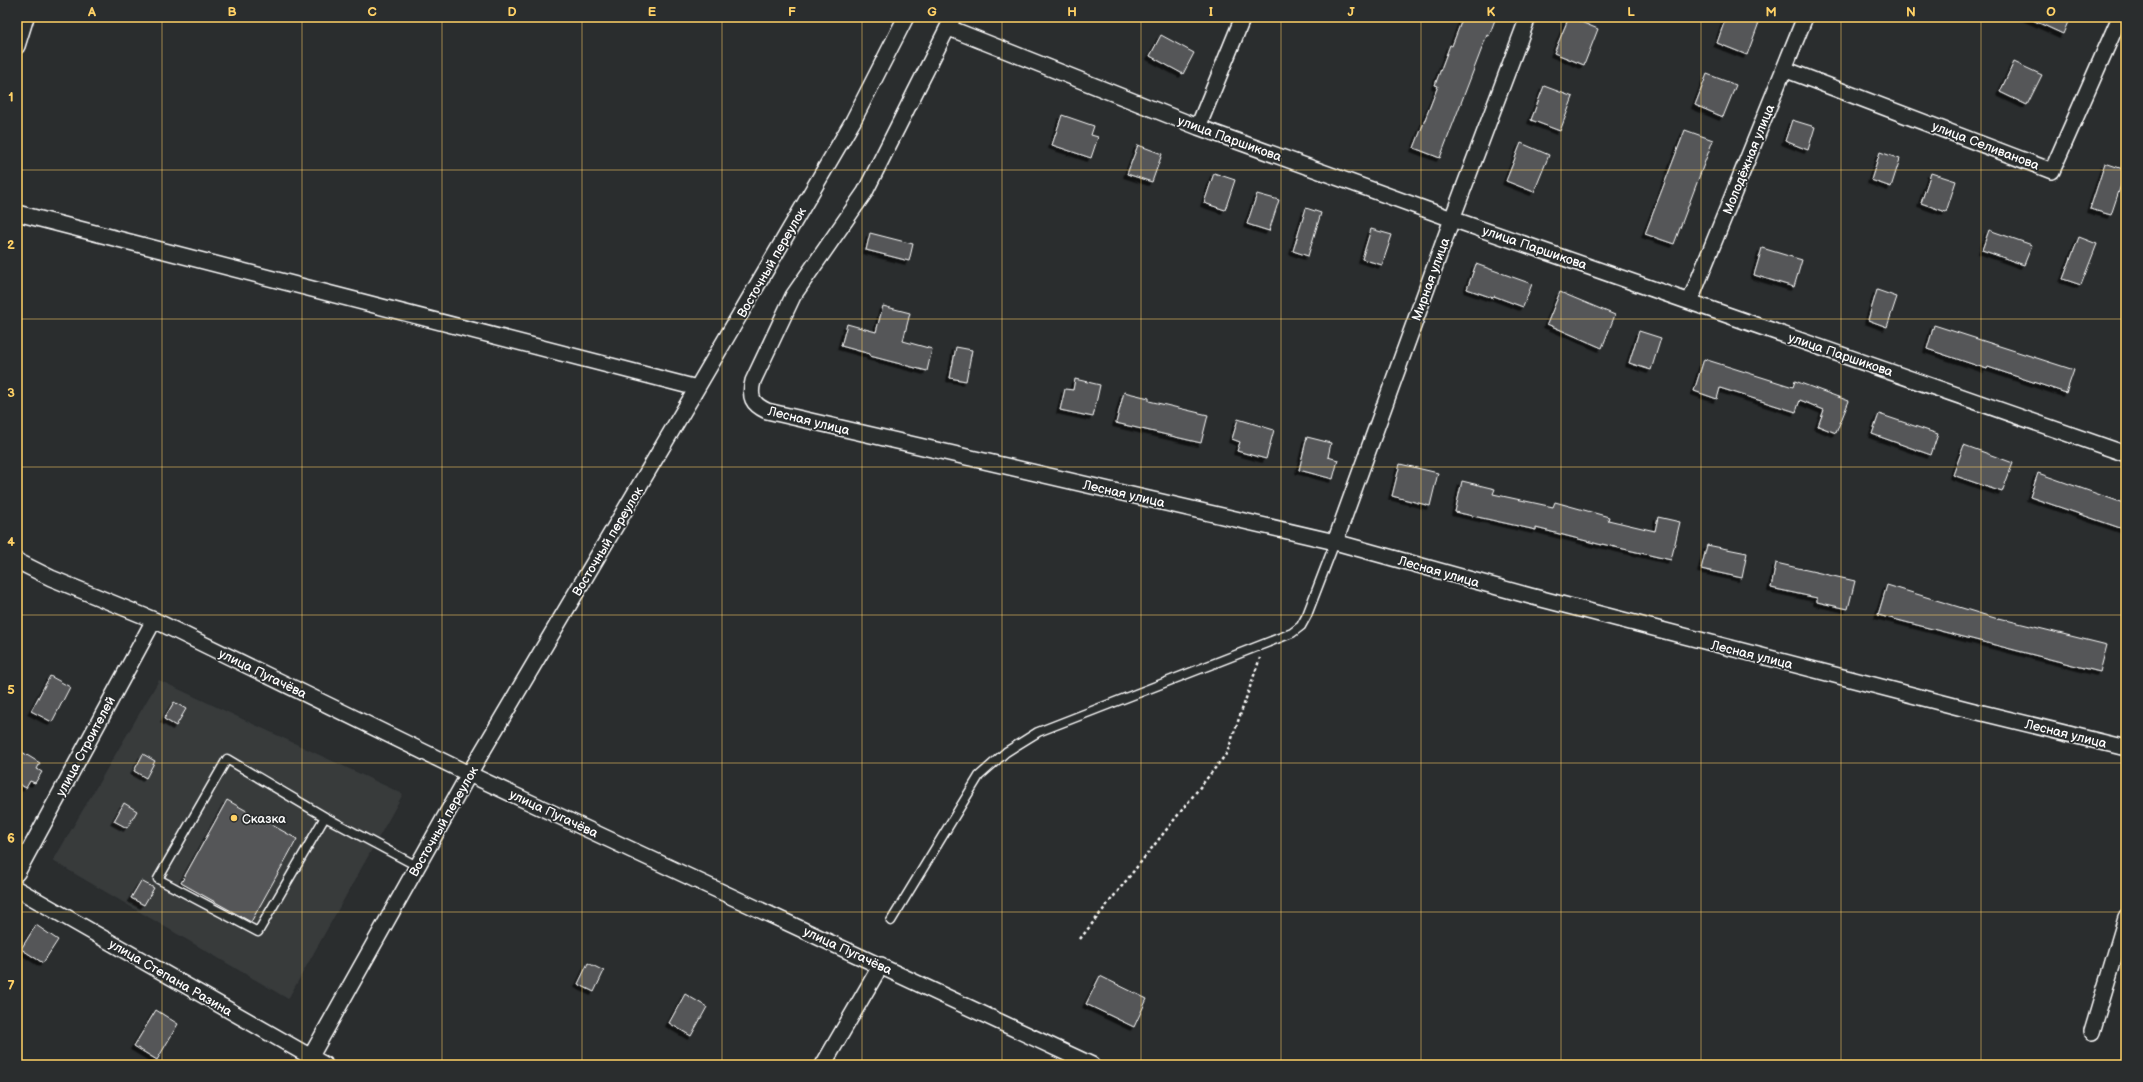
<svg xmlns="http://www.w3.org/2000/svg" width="2143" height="1082" font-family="'Balsamiq Sans',sans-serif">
  <defs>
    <filter id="shadow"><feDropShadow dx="-3.5" dy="3.5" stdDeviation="0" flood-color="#0009"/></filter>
  </defs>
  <rect width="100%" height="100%" fill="#2a2d2e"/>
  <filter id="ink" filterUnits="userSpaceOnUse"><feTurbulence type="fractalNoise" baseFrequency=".025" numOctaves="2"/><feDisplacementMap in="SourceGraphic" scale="8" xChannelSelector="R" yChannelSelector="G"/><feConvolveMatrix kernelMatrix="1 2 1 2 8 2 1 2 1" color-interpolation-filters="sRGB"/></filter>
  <g filter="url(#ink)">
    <path fill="#373a3b" d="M159,680L403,794L288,999L53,861Z"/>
    <path fill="#555758" stroke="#fff" filter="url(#shadow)" d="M1463,17H1496L1489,36L1487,35L1440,158L1414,148L1438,86L1435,85L1450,45L1452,46Z
      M1569,17L1598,29L1584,65L1554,53Z
      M1726,17H1761L1747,55L1717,43Z
      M2026,17H2070L2063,34Z
      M1161,35L1194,53L1183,74L1150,56Z
      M2014,62L2042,75L2027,105L2000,92Z
      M1707,74L1736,85L1723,117L1695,105Z
      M1544,86L1573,97L1560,131L1531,120Z
      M1062,115L1094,126L1091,135L1098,137L1091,158L1052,145Z
      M1792,120L1815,127L1808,150L1785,141Z
      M1685,130L1713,140L1674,244L1645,234Z
      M1521,143L1549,155L1534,192L1506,181Z
      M1138,145L1162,154L1152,182L1127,174Z
      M1880,152L1900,159L1891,187L1871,180Z
      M2105,163L2126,170L2111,215L2090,209Z
      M1214,173L1235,180L1225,210L1204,203Z
      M1931,173L1956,181L1946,212L1921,203Z
      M1257,194L1279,200L1269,231L1247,224Z
      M1306,208L1321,213L1308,256L1293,251Z
      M1371,229L1392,235L1382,265L1362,259Z
      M1989,230L2032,245L2024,265L1982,250Z
      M870,233L913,244L909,261L866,250Z
      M2079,237L2097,244L2081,285L2063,279Z
      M1762,248L1802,260L1794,287L1754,275Z
      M1476,264L1532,284L1523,307L1494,296L1493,298L1467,289Z
      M1877,290L1897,297L1887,327L1868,320Z
      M1560,292L1615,315L1602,348L1547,324Z
      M883,306L910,313L903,341L932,349L927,371L870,356V354L841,346L847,324L876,332Z
      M1934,325L2074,370L2066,393L1988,367L1987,369L1927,349Z
      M1639,331L1661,338L1651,370L1629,363Z
      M956,347L972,350L966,381L950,378Z
      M1704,359L1793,387L1795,381L1849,401L1836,433L1818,426L1824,410L1800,400L1796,412L1720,388L1717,399L1694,391Z
      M1075,379L1100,385L1093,417L1060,410L1065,389L1073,390Z
      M1124,392L1149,398V401L1208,415L1201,443L1116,423Z
      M1879,414L1938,434L1931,455L1872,434Z
      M1238,419L1274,430L1266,459L1237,451L1240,442L1232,439Z
      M1307,437L1331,443L1328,457L1338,460L1333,479L1299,470Z
      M1964,445L2013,463L2002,492L1953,475Z
      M1400,464L1438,473L1430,506L1392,496Z
      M2038,473L2126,504V530L2030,497Z
      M1462,481L1495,489L1493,494L1553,507L1555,502L1609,517L1608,520L1655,531L1658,517L1680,522L1671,560L1602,544V545L1536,528V530L1455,512Z
      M1707,545L1747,553L1742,578L1701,569Z
      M1776,563L1855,581L1848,609L1817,602V598L1771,588Z
      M1887,585L1998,619V618L2107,645L2100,672L1878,615Z
      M50,676L70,687L52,722L31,711Z
      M174,702L186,709L176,726L164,719Z
      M17,749L40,763L37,769L42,772L35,783L30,781L26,788L17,783Z
      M143,754L155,761L146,778L134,771Z
      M227,800L297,839L251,922L181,883Z
      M124,803L137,811L127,828L114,821Z
      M141,881L154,888L144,905L131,898Z
      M36,925L58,940L43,963L21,949Z
      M588,963L604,971L594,992L578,984Z
      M1100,976L1147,999L1134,1027L1086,1004Z
      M685,994L707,1007L691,1036L669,1023Z
      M156,1010L178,1024L157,1060L134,1046Z"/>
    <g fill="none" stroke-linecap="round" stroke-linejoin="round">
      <defs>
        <path id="lane" d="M325,817L258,932L158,879L227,759L325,817L417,866
          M891,921L979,776L1006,752L1038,732L1292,633L1301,626L1307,615L1335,542"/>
        <path id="street" d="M953,17L865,192L793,296L753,381C749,397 752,404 767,411L1335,542L1530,596L1970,710L2126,748
          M949,28L1198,127L1452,219L2126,454
          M17,46L26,17
          M1784,69L2052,171L2120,17
          M1198,127L1243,17
          M17,213L697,388
          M1690,301L1805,17
          M1335,542L1452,219L1528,17
          M17,561L51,578L154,620L469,774L1092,1065
          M17,873L154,620
          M17,889L325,1065
          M2092,1032L2126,918
          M306,1065L469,774L697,388L853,121L906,17
          M823,1065L881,965"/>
      </defs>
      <use href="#lane" stroke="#fff" stroke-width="11"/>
      <use href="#street" stroke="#fff" stroke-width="18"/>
      <path stroke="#fff" stroke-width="2.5" stroke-dasharray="3 3" stroke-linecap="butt" d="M1080,939L1227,753L1260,658"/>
      <use href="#lane" stroke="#2a2d2e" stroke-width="8"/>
      <use href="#street" stroke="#2a2d2e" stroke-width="15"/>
    </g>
  </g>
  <path fill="none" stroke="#ffd166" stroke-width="1" stroke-opacity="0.55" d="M162,17V1065M302,17V1065M442,17V1065M582,17V1065M722,17V1065M862,17V1065M1002,17V1065M1141,17V1065M1281,17V1065M1421,17V1065M1561,17V1065M1701,17V1065M1841,17V1065M1981,17V1065M17,170H2126M17,319H2126M17,467H2126M17,615H2126M17,763H2126M17,912H2126"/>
  <circle fill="#ffd166" stroke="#2a2d2e" stroke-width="1.5" cx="234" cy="818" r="4"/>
  <g text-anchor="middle" stroke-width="3.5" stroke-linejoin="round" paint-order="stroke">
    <g font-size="13" fill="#fff" stroke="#2a2d2e">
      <text transform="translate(1230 138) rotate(20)" y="5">улица Паршикова</text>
      <text transform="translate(1986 145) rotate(21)" y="5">улица Селиванова</text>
      <text transform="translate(1748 159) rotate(-68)" y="5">Молодёжная улица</text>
      <text transform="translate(1535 247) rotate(19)" y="5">улица Паршикова</text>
      <text transform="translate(771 262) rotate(-60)" y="5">Восточный переулок</text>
      <text transform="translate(1430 279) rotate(-70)" y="5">Мирная улица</text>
      <text transform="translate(1841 354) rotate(19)" y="5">улица Паршикова</text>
      <text transform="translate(809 420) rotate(14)" y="5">Лесная улица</text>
      <text transform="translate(1124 493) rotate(13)" y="5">Лесная улица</text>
      <text transform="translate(607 541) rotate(-59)" y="5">Восточный переулок</text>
      <text transform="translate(1439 571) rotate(16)" y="5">Лесная улица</text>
      <text transform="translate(1752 654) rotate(14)" y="5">Лесная улица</text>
      <text transform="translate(263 673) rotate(26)" y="5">улица Пугачёва</text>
      <text transform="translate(2066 733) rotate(14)" y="5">Лесная улица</text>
      <text transform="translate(85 746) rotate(-62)" y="5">улица Строителей</text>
      <text transform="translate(554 813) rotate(25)" y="5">улица Пугачёва</text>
      <text transform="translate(443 821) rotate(-60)" y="5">Восточный переулок</text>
      <text transform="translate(848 950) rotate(25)" y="5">улица Пугачёва</text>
      <text transform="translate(171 977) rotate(30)" y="5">улица Степана Разина</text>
    </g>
    <g font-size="13" fill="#fff" stroke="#2a2d2e" text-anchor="start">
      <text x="242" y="823">Сказка</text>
    </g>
  </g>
  <rect width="2143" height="1082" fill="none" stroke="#2a2d2e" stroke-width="44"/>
  <rect x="22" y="22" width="2099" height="1038" fill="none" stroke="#ffd166" stroke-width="1.5"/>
  <g font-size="13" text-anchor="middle" font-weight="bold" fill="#ffd166">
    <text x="92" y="16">A</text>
    <text x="232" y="16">B</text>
    <text x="372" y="16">C</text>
    <text x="512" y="16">D</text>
    <text x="652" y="16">E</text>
    <text x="792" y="16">F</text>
    <text x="932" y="16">G</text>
    <text x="1072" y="16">H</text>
    <text x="1211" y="16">I</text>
    <text x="1351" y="16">J</text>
    <text x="1491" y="16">K</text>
    <text x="1631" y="16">L</text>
    <text x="1771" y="16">M</text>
    <text x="1911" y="16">N</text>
    <text x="2051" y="16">O</text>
    <text x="11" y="101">1</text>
    <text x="11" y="249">2</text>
    <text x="11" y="397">3</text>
    <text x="11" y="546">4</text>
    <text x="11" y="694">5</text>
    <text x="11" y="842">6</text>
    <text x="11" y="990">7</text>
  </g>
</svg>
